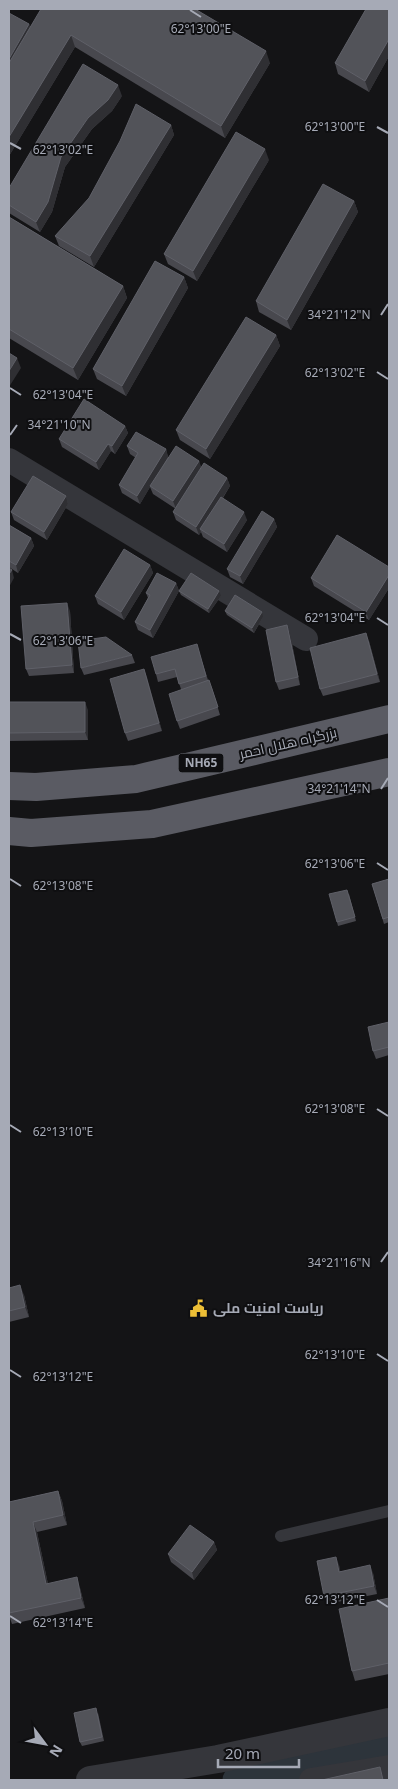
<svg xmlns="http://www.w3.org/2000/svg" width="398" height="1789" font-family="'Noto Sans',Cairo,sans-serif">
  <rect width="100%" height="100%" fill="#141416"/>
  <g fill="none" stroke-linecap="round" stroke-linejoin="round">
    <path stroke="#2d343b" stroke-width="29" d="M237,1780L389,1749"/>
    <path stroke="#35363b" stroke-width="12" d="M281,1536L389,1511"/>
    <path stroke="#35363b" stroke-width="24" d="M9,460L306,639
      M311,1780L389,1767"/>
    <path stroke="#35363b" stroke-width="28" d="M90,1780L218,1759L389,1722"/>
    <path stroke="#5a5b63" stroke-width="28" d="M9,786L36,787L136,779L389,719
      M9,831L31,833L152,824L389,772"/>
  </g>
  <path fill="#48484e" d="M389,9V56L369,92L338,74L335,63Z
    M29,24L30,28L270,63L225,138L75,47L9,156Z
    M122,96L112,111L92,129L65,167L52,212L40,232L9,213V188Z
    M171,125L174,135L94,267L59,246L55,236Z
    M269,160L197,281L168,264L164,254Z
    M354,201L358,212L291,330L259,312L256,301Z
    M9,217L123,286L127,298L78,380L9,338Z
    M184,277L188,288L126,396L97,379L93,369Z
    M276,335L280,346L210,459L180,440L176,430Z
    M125,426L128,433L115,454L111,451L99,470L62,447L59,439Z
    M127,446L166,449L168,457L199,461L201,468L227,478L230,486L223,498L247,520L227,552L203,537L201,532L199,535L176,520L173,512L176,509L153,494L150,487L140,504L122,493L119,485L136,458L130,454Z
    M66,496L68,504L47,540L14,520L11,512Z
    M274,519L277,527L243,584L230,577L227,569Z
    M9,525L31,538L34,546L18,573L9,567Z
    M150,565L153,573L124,620L98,604L95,596Z
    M389,567V588L369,620L314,586L311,578Z
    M176,583L179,591L153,638L138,630L135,622L148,598L146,593Z
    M179,591L221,596L209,613L181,595Z
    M70,611L74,673L29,676L26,669Z
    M225,611L263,617L254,633L227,615Z
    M287,625L290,633L300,685L279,690L276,682Z
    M369,641L380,682L323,696L320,689Z
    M199,652L208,680L212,688L220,715L180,729L177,721L181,689L177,677L158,682L156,674Z
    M132,655L135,663L84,675L81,668Z
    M144,669L162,731L128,741L125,733Z
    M9,702L88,710V740L9,741Z
    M389,879V922L384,924L372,884Z
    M349,894L356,921L338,926L337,922Z
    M389,1022V1055L376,1059L373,1051Z
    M9,1282L10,1287L24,1295L29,1317L9,1322Z
    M58,1491L62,1501L67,1525L37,1532L48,1584L80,1588L85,1608L12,1624L9,1615V1502Z
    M214,1542L217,1550L194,1580L171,1562L168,1554Z
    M339,1565L340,1571L373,1573L377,1594L327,1604L324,1596Z
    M389,1598V1674L355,1681L352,1671Z
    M98,1713L104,1741L82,1746L80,1742Z"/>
  <path fill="#2f2f33" d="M29,24L33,36L9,78V59Z
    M71,35L75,47L9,156V137Z
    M389,39V56L369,92L365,81Z
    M266,51L270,63L225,138L221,126Z
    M118,85L122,96L112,111L92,129L65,167L52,212L40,232L36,222L61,157L88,118Z
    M171,125L174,135L94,267L90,256Z
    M265,149L269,160L197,281L193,271Z
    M354,201L358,212L291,330L287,320Z
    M184,277L188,288L126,396L122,386Z
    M123,286L127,298L78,380L73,368Z
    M276,335L280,346L210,459L206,449Z
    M17,358L21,368L9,387V371Z
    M125,426L128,433L115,454L112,446Z
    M108,444L111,451L99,470L96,462Z
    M166,449L168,457L140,504L137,496Z
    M199,461L202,469L176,509L173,501Z
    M227,478L230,486L202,530L200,529L201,532L199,535L196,527Z
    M66,496L68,504L47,540L44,532Z
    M244,512L247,520L227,552L224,544Z
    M274,519L277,527L243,584L240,576Z
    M31,538L34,546L18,573L16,565Z
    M150,565L153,573L124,620L121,612Z
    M12,570L14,578L9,587V574Z
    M389,575V588L369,620L366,612Z
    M176,583L179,591L153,638L150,630Z
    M219,591L221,596L209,613L208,609Z
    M67,603L70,611L74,673L72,665Z
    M262,612L263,617L254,633L252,628Z
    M287,625L290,633L300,685L298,677Z
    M366,633L369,641L380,682L377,674Z
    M144,669L147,677L162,731L159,723Z
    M85,702L88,710V740L85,732Z
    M20,1285L24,1295L29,1317L25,1307Z
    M58,1491L62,1501L67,1525L63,1515Z
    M33,1522L37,1532L50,1594L46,1584Z
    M214,1542L217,1550L194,1580L192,1572Z
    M336,1557L339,1565L342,1580L339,1572Z
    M370,1565L373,1573L377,1594L374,1586Z
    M77,1577L80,1588L85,1608L81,1598Z"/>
  <path fill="#525359" stroke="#5f6068" d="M41,9H195L266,51L221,126L71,35L9,137V63Z
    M366,9H389V39L365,81L335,63Z
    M9,13L29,24L9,59Z
    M83,64L118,85L108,100L88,118L61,157L48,202L36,222L9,205V188Z
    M136,104L171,125L90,256L55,236L89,198L120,141Z
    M236,132L265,149L193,271L164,254Z
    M323,184L354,201L287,320L256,301Z
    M9,217L123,286L73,368L9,329Z
    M155,261L184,277L122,386L93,369Z
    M246,317L276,335L206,449L176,430Z
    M9,353L17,358L9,371Z
    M84,399L125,426L112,446L108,444L96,462L59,439Z
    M136,432L166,449L137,496L119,485L138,453L127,446Z
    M176,446L199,461L173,501L150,486Z
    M204,463L227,478L196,527L173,512Z
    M33,476L66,496L44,532L11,512Z
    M221,497L244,512L224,544L200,529Z
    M262,511L274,519L240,576L227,569Z
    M9,525L31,538L16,565L9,561Z
    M337,535L389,567V575L366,612L311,578Z
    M124,549L150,565L121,612L95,596Z
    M9,568L12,570L9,574Z
    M157,573L176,583L150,630L135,622L150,595L146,593Z
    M191,573L219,591L208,609L179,591Z
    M235,595L262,612L252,628L225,611Z
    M67,603L72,665L26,669L21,606Z
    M287,625L298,677L276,682L266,630Z
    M366,633L377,674L320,689L310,648Z
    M106,637L132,655L81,668L78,641Z
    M197,644L206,676L179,684L175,669L156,674L151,657Z
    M144,669L159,723L125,733L110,679Z
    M209,680L218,707L177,721L169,694Z
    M9,702H85V732L9,733Z
    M389,879V917L383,919L372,884Z
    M347,890L355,917L337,922L329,894Z
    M389,1022V1047L373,1051L368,1027Z
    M20,1285L25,1307L9,1311V1288Z
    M58,1491L63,1515L33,1522L46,1584L77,1577L81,1598L9,1613V1502Z
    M190,1525L214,1542L192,1572L168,1554Z
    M336,1557L339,1572L370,1565L374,1586L324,1596L317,1561Z
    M389,1598V1663L352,1671L339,1609Z
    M96,1708L102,1737L80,1742L74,1713Z
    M380,1767L383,1780H322Z"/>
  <path fill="none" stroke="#a6aab6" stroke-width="2" d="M190,10L201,17M377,127L388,133M10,143L21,149M381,315L388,304M377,372L388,379M10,388L21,395M10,435L17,425M377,618L388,625M10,634L21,640M381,789L388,778M377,863L388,870M10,879L21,886M377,1109L388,1116M10,1125L21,1132M381,1262L388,1252M377,1354L388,1361M10,1370L21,1377M377,1600L388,1607M10,1616L21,1623"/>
  <defs>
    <symbol id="civic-bare" viewBox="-9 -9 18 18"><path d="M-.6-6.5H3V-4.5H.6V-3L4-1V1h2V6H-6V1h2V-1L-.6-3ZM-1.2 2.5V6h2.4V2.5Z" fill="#ecbe36" stroke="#0f0f11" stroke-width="2.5" paint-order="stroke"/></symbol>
  </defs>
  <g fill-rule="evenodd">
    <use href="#civic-bare" x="186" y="1296" width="25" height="25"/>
  </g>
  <g text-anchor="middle" stroke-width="4" stroke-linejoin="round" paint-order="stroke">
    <rect fill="#0f0f11" stroke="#797c84" stroke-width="1" x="178.5" y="753.5" width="45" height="19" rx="4"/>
    <g font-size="12" font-weight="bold" fill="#a6aab6">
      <text x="201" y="767">NH65</text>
    </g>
    <g font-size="14" fill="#a6aab6" stroke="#0f0f11">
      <text transform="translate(288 743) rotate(-13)" y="5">بزرگراه هلال احمر</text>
    </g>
    <g font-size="14" font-weight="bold" fill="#a6aab6" stroke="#0f0f11" text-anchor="start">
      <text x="213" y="1313">ریاست امنیت ملی</text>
    </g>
  </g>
  <g font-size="12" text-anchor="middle" fill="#a6aab6" stroke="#0f0f11" stroke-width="4" stroke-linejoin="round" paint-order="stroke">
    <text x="201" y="33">62°13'00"E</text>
    <text x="335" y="131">62°13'00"E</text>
    <text x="63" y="154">62°13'02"E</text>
    <text x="339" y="319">34°21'12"N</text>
    <text x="335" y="377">62°13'02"E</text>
    <text x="63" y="399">62°13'04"E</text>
    <text x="59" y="429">34°21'10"N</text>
    <text x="335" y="622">62°13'04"E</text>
    <text x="63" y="645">62°13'06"E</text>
    <text x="339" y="793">34°21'14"N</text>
    <text x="335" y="868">62°13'06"E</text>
    <text x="63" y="890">62°13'08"E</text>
    <text x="335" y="1113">62°13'08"E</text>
    <text x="63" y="1136">62°13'10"E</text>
    <text x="339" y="1267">34°21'16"N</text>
    <text x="335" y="1359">62°13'10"E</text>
    <text x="63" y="1381">62°13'12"E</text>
    <text x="335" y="1604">62°13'12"E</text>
    <text x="63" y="1627">62°13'14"E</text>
  </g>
  <rect width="398" height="1789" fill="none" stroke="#a6aab6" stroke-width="20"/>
  <g transform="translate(45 1744) rotate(122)" stroke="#0f0f11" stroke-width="4" paint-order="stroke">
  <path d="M0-4L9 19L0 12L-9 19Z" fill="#a6aab6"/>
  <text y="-8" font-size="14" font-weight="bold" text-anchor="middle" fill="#a6aab6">N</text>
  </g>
  <path d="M218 1759v8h81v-8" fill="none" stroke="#a6aab6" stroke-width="2.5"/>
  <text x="225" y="1759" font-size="15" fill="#a6aab6" stroke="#0f0f11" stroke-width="4" paint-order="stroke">20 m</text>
</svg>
